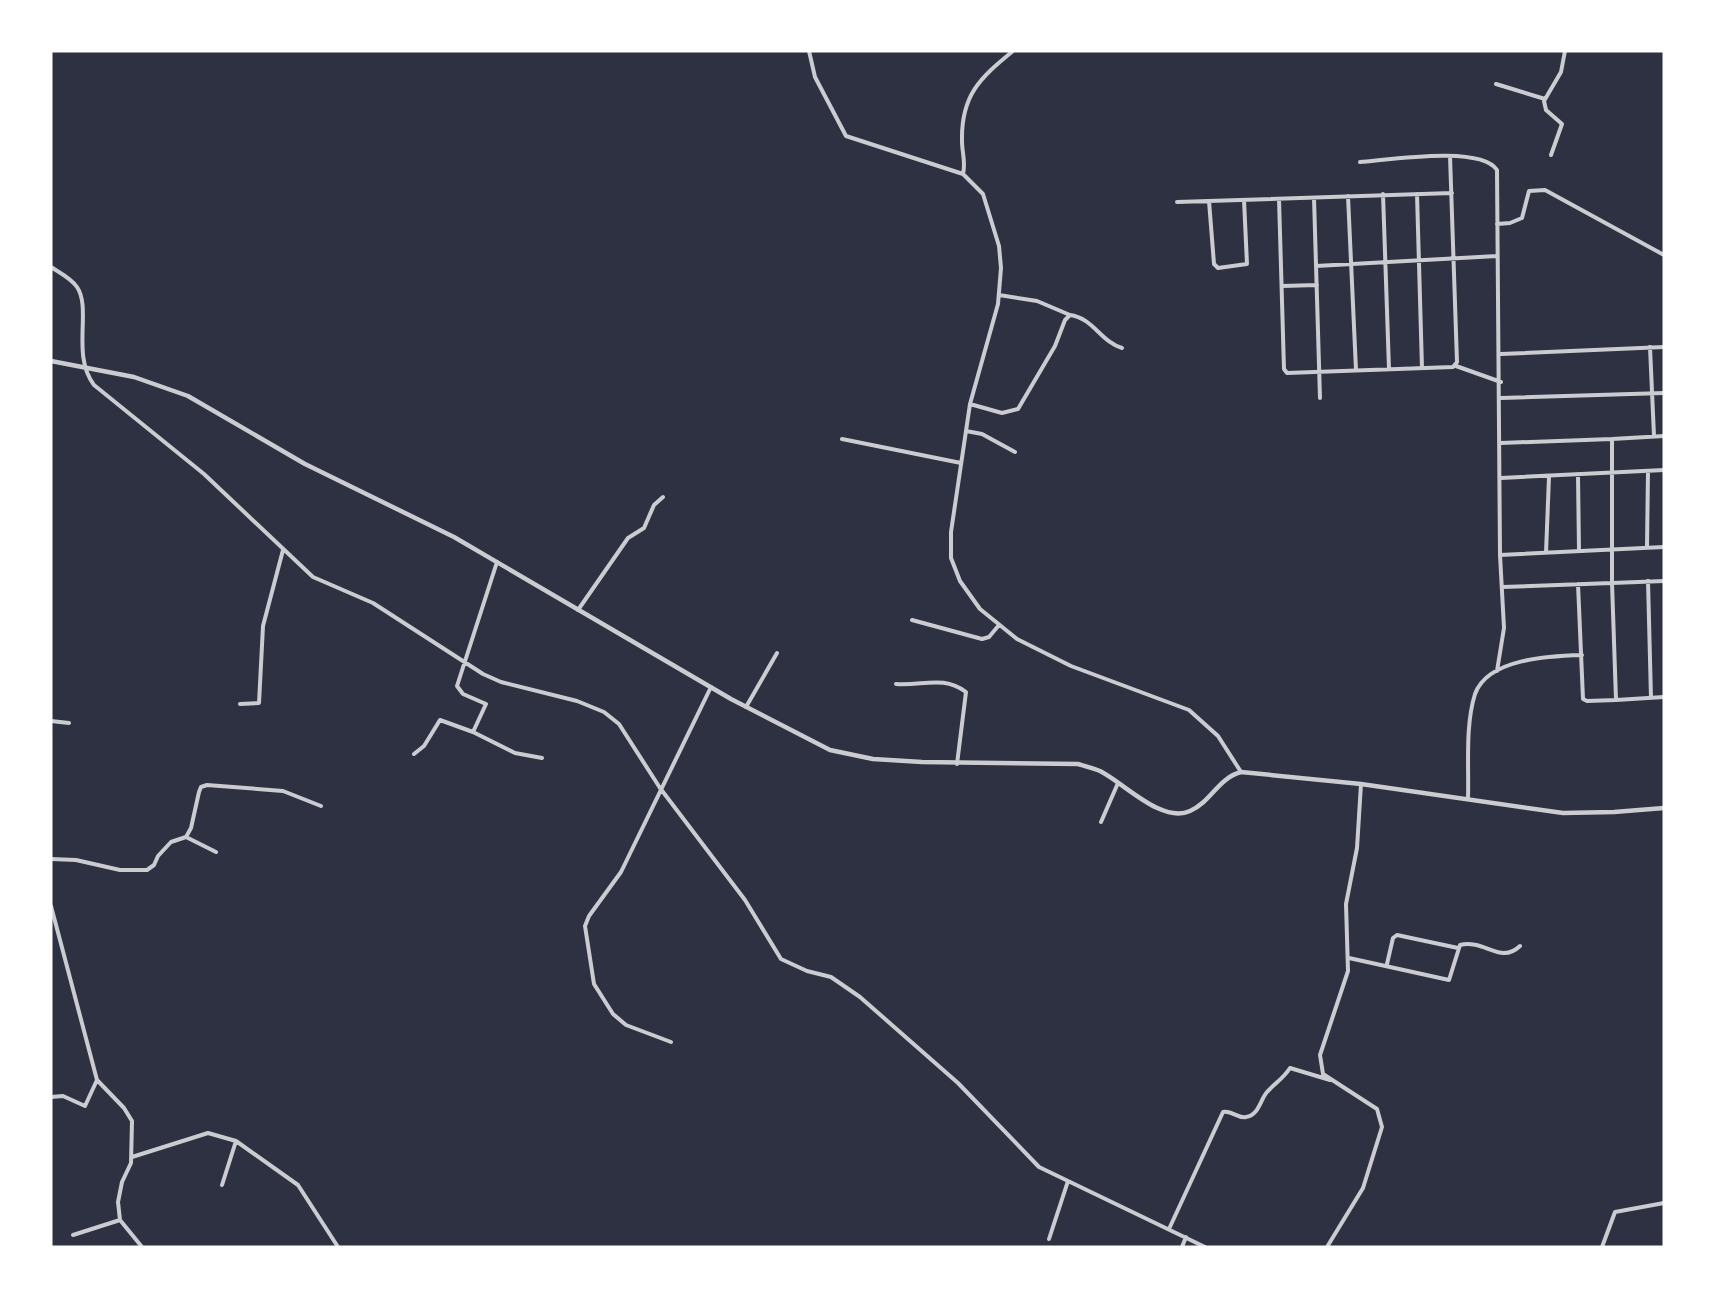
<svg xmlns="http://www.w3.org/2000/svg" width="1715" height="1298" font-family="'Varela Round',sans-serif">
  <rect width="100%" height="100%" fill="#2d3142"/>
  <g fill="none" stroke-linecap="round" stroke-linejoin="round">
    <path stroke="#caccd0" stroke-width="4" d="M809,51L815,77L846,136L963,174L983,194L999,246L1001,268L998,304L970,404L951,532V558L960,581L980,609L1017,639L1071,666L1189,710L1218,736L1241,772
      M1496,84L1545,99
      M1551,155L1562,124L1546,110L1544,101L1561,72L1565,51
      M1360,162C1388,160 1481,145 1497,170L1500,555L1504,628L1497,671
      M963,174C966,162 962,153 962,141C961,95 980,78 1013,51
      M1383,194L1389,369
      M1417,194L1422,368
      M1348,196L1356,370
      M1314,198L1320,398
      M1279,199L1284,369L1287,373L1453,367L1457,362L1450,156
      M1209,201L1214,264L1218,268L1247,264L1244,200
      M1177,202L1452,193
      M1497,224L1510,223L1522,218L1529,191L1545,190L1664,255
      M1316,266L1497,256
      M51,267C60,273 71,278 77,287C92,309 71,355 94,385L204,474L313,577L373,603L483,674L501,682L577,701L604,712L619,724L660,788L745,900L781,959L807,971L831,977L860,997L958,1083L1039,1167L1205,1247
      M1282,286L1317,285
      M999,295L1037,301L1070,315
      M1650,347L1654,436
      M1501,354L1664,347
      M1456,366L1501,382
      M1501,398L1664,393
      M970,404L1002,413L1018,409L1055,346L1065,320L1070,315C1093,318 1101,342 1122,348
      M966,431L982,434L1015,452
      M1664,436L1612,439V583L1664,581
      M842,439L961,463
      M1501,443L1612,439
      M1578,475L1579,550
      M1501,478L1664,470
      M1647,547L1648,471
      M1546,553L1549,477
      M1500,555L1664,547
      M497,562L457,686L463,694L486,704L473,732L515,753L542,758
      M1648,581L1651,698
      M1578,584L1583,699L1587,701L1616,700
      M1502,587L1612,583L1616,700L1664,697
      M578,610L628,538L644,528L654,505L663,497
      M912,620L982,639L989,637L999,625
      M896,684C923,686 943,675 966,692L957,764
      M240,704L259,703L263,626L283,550
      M746,707L777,653
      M51,721L69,723
      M414,754L424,746L440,720L473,732
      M1468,799C1469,766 1465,726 1475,694C1488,658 1551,656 1582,655
      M1101,822L1118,783
      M186,837L216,852
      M51,859L76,860L120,870H147L154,865L158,856L171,842L186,837L191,828L199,792L201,787L207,785L283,791L321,806
      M51,906L97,1080L124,1108L132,1121L131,1163L122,1182L118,1202L120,1220L142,1247
      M1349,958L1449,980L1460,945C1485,939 1500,965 1520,946
      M1387,964L1393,938L1397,935L1458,948
      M671,1042L626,1025L613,1014L594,984L585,926L589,916L621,872L711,687
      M51,1097L63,1096L85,1106L97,1080
      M236,1141L298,1185L338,1247
      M132,1157L208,1133L236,1141L222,1185
      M1169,1229L1223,1112C1232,1110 1238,1119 1246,1117C1259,1115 1260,1100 1267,1092C1275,1083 1283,1079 1290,1068L1330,1080
      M73,1235L120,1220
      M1049,1239L1068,1181
      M1182,1247L1186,1237
      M1327,1247L1363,1188L1382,1127L1377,1109L1323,1074L1320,1055L1348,971L1346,904L1357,848L1361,784
      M1602,1247L1615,1212L1664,1203"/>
    <path stroke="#caccd0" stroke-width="4.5" d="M51,361L134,377L188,396L305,464L454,537L731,699L830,750L873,759L922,762L1078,764C1085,766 1093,768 1100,771C1124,783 1162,824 1190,811C1211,802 1218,778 1241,772L1361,784L1563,813L1614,812L1664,808"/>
  </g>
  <rect width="1715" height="1298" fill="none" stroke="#ffffff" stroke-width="105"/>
</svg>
